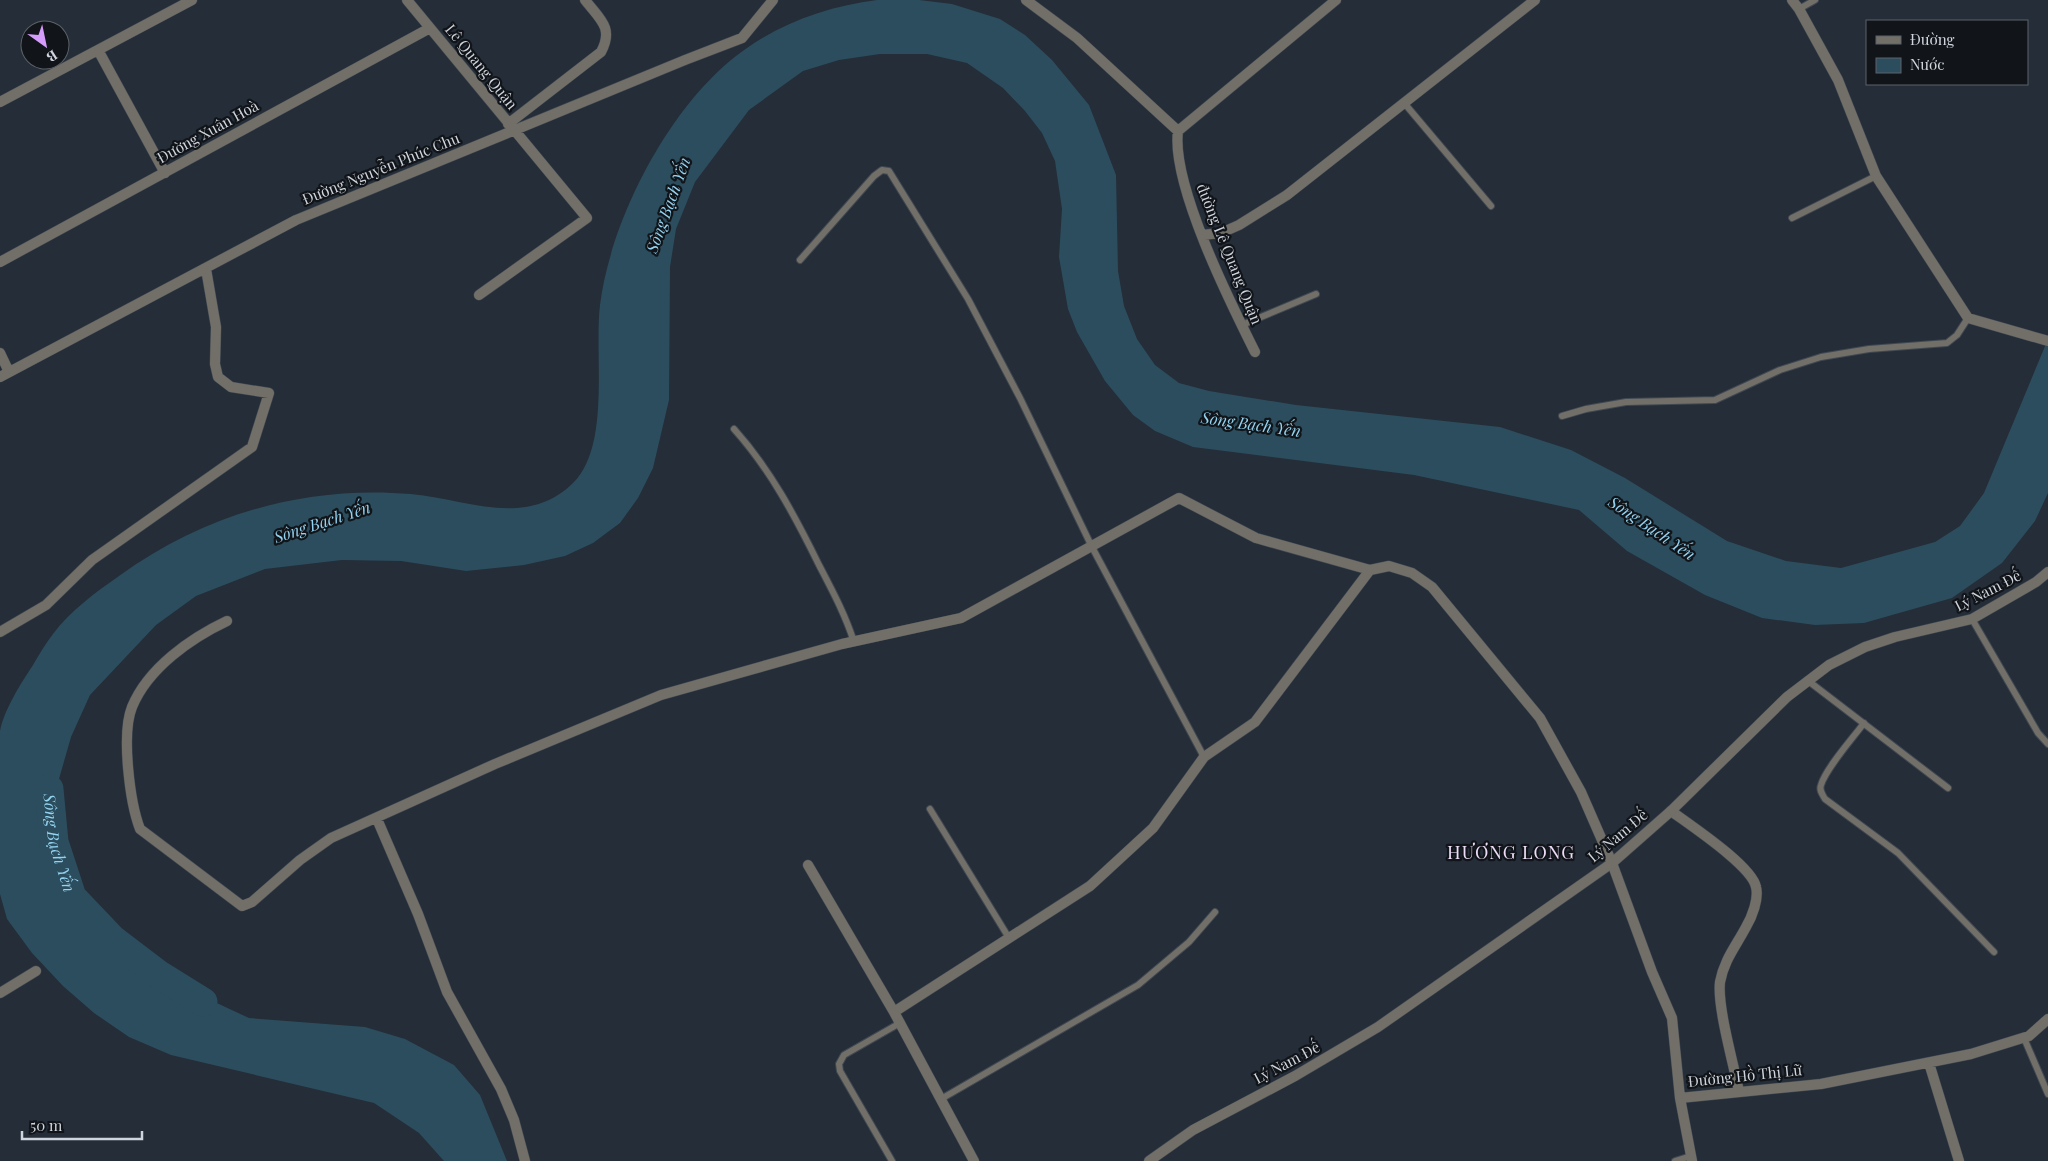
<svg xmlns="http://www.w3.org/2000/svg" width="2048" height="1161" font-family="'Playfair Display',serif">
  <rect width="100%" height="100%" fill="#242d38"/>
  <path fill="#2c4d5d" d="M877,0H919L952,4L1000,19L1025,35L1052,60L1089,105L1116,175L1118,271L1124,306L1137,339L1155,365L1179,383L1209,391L1296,405L1500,427L1571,450L1625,478L1727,541L1786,561L1841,568L1935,542L1960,526L1984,493L2048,339V493L2035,521L2002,563L1952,598L1864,623L1815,625L1762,618L1705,595L1627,551L1579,510L1414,475L1193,447L1155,431L1133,415L1105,381L1077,332L1068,309L1059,257L1062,209L1055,161L1042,133L1025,111L1003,88L967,63L927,54H880L839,60L803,71L749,110L695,182L676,229L670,267L669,400L653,468L638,498L620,523L593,543L565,556L524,565L466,571L401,561L342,560L265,569L196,596L156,625L90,695L71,737L57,786L52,827L56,870L73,904L99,934L148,971L249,1018L365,1027L405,1039L454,1065L480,1095L507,1161H444L419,1133L374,1103L171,1055L129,1037L94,1013L63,986L32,953L7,919L0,894C0,854 0,815 0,776C0,762 0,745 0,731C4,710 21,683 33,665C39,655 45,644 53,634C70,611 96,592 119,576C205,514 305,485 411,494C467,499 526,529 573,483C611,446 594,354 600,305C611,217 673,98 747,48C785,21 831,6 877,0Z"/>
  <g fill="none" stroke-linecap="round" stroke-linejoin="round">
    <path stroke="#2c4d5d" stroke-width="29" id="s1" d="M49,789L54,842L72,897L112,939L158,974L203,1002"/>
    <defs>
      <path id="service" d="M1799,9L1815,0
        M1405,104L1491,206
        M1792,218L1876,176
        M800,260L874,176L882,170L889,171L968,299L1020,398L1092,547L1204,757
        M1242,325L1316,294
        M1562,416L1586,409L1626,402L1715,400L1780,370L1821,357L1869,349L1947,343L1957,335L1968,318
        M734,429C770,469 795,516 819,565C832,590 845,614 854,642
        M1972,619L2038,733L2048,744
        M1807,680L1948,788
        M1864,723C1853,738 1826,768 1821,785C1819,790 1822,794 1825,799L1898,853L1994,952
        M930,809L1009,938
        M2024,1038L2048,1094
        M941,1099L1138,985L1189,942L1215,912
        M892,1161L840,1071L839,1064L844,1055L900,1023
        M1675,1161L1691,1156"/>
      <path id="minor" d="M407,0L587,218L479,295
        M1026,0L1077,38L1178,131
        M1792,0L1799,9L1838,80L1876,176L1968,318L2048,341
        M98,50L165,173
        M0,102L192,0
        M508,124L601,52C614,28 600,19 585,0
        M1202,235L1221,233L1239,225L1287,195L1535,0
        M0,262L430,28
        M1255,352C1230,302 1171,184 1178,131L1336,0
        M0,353L9,372
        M0,377L296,220L685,60L742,38L773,0
        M227,621C191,638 148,668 132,707C121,734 130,803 140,829L242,906L252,902L300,860L331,838L495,764L661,695L842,644L961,618L1179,498L1256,538L1370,570L1389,566L1412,573L1432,587L1540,718L1581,792L1612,863L1652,972L1672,1018L1680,1098L1821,1084L1971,1054L2029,1036L2048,1019
        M0,632L46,605L92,560L252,447L269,393L231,387L218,377L215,364L216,327L206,269
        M1671,811C1690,825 1752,866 1756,887C1759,899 1752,917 1746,927C1736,946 1724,960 1720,982C1717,1007 1734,1065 1739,1092
        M377,819L418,914L447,992L501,1089L514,1120L525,1161
        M808,865L894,1012L974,1161
        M0,993L36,971
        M894,1012L1090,886L1153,828L1204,757L1255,722L1370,570
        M1929,1063L1959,1161
        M1680,1098L1692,1161"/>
      <path id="tertiary" d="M1149,1161L1193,1130L1295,1076L1378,1027L1612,863L1671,811L1787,697L1829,665L1865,647L1895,637L1972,619L2036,582L2048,572"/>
    </defs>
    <use href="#service" stroke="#404852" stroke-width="8"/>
    <use href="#minor" stroke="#404852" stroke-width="11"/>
    <use href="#tertiary" stroke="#404852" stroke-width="11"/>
    <use href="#service" stroke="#716f68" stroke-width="6"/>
    <use href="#minor" stroke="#716f68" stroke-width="10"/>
    <use href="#tertiary" stroke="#716f68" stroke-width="10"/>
  </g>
  <g text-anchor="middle" stroke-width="4.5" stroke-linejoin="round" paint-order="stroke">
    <g font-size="15" fill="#d0d5dd" stroke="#11151a">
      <text transform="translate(481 67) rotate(51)" y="5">Lê Quang Quận</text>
      <text transform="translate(208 132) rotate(-29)" y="5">Đường Xuân Hoà</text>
      <text transform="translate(381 169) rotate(-22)" y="5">Đường Nguyễn Phúc Chu</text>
      <text transform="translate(1229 254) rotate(68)" y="5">đường Lê Quang Quận</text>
      <text transform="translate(1988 591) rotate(-27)" y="5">Lý Nam Đế</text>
      <text transform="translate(1618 836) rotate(-40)" y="5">Lý Nam Đế</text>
      <text transform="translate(1287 1063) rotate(-28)" y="5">Lý Nam Đế</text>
      <text transform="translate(1745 1076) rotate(-6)" y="5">Đường Hồ Thị Lữ</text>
    </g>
    <g font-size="16" font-style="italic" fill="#93d3f1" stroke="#11151a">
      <text transform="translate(668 205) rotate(-70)" y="6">Sông Bạch Yến</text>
      <text transform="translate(1251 424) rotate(8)" y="6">Sông Bạch Yến</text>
      <text transform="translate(322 522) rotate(-18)" y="6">Sông Bạch Yến</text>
      <text transform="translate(1652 528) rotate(34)" y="6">Sông Bạch Yến</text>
      <text dy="6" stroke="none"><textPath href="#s1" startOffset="55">Sông Bạch Yến</textPath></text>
    </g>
    <g font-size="18" letter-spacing="1" fill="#edddf8" stroke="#11151a">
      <text x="1511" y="859">HƯƠNG LONG</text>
    </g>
  </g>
  <rect x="1866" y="20" width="162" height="65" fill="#11151a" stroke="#5d6268"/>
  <rect x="1876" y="36" width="25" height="8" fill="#716f68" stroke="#5d6268"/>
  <text x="1910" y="45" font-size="15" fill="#d0d5dd">Đường</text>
  <rect x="1876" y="58" width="25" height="15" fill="#2c4d5d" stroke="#5d6268"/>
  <text x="1910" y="70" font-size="15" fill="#d0d5dd">Nước</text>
  <g transform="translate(45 45) rotate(147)"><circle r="24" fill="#11151a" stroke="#5d6268"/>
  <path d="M0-4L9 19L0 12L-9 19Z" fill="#d59cfb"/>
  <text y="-8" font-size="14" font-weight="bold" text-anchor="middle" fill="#d0d5dd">B</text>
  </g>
  <path d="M22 1131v8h120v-8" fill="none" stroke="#d0d5dd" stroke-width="2.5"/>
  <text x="30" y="1131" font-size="15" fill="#d0d5dd" stroke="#11151a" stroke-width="4" paint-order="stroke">50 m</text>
</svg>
